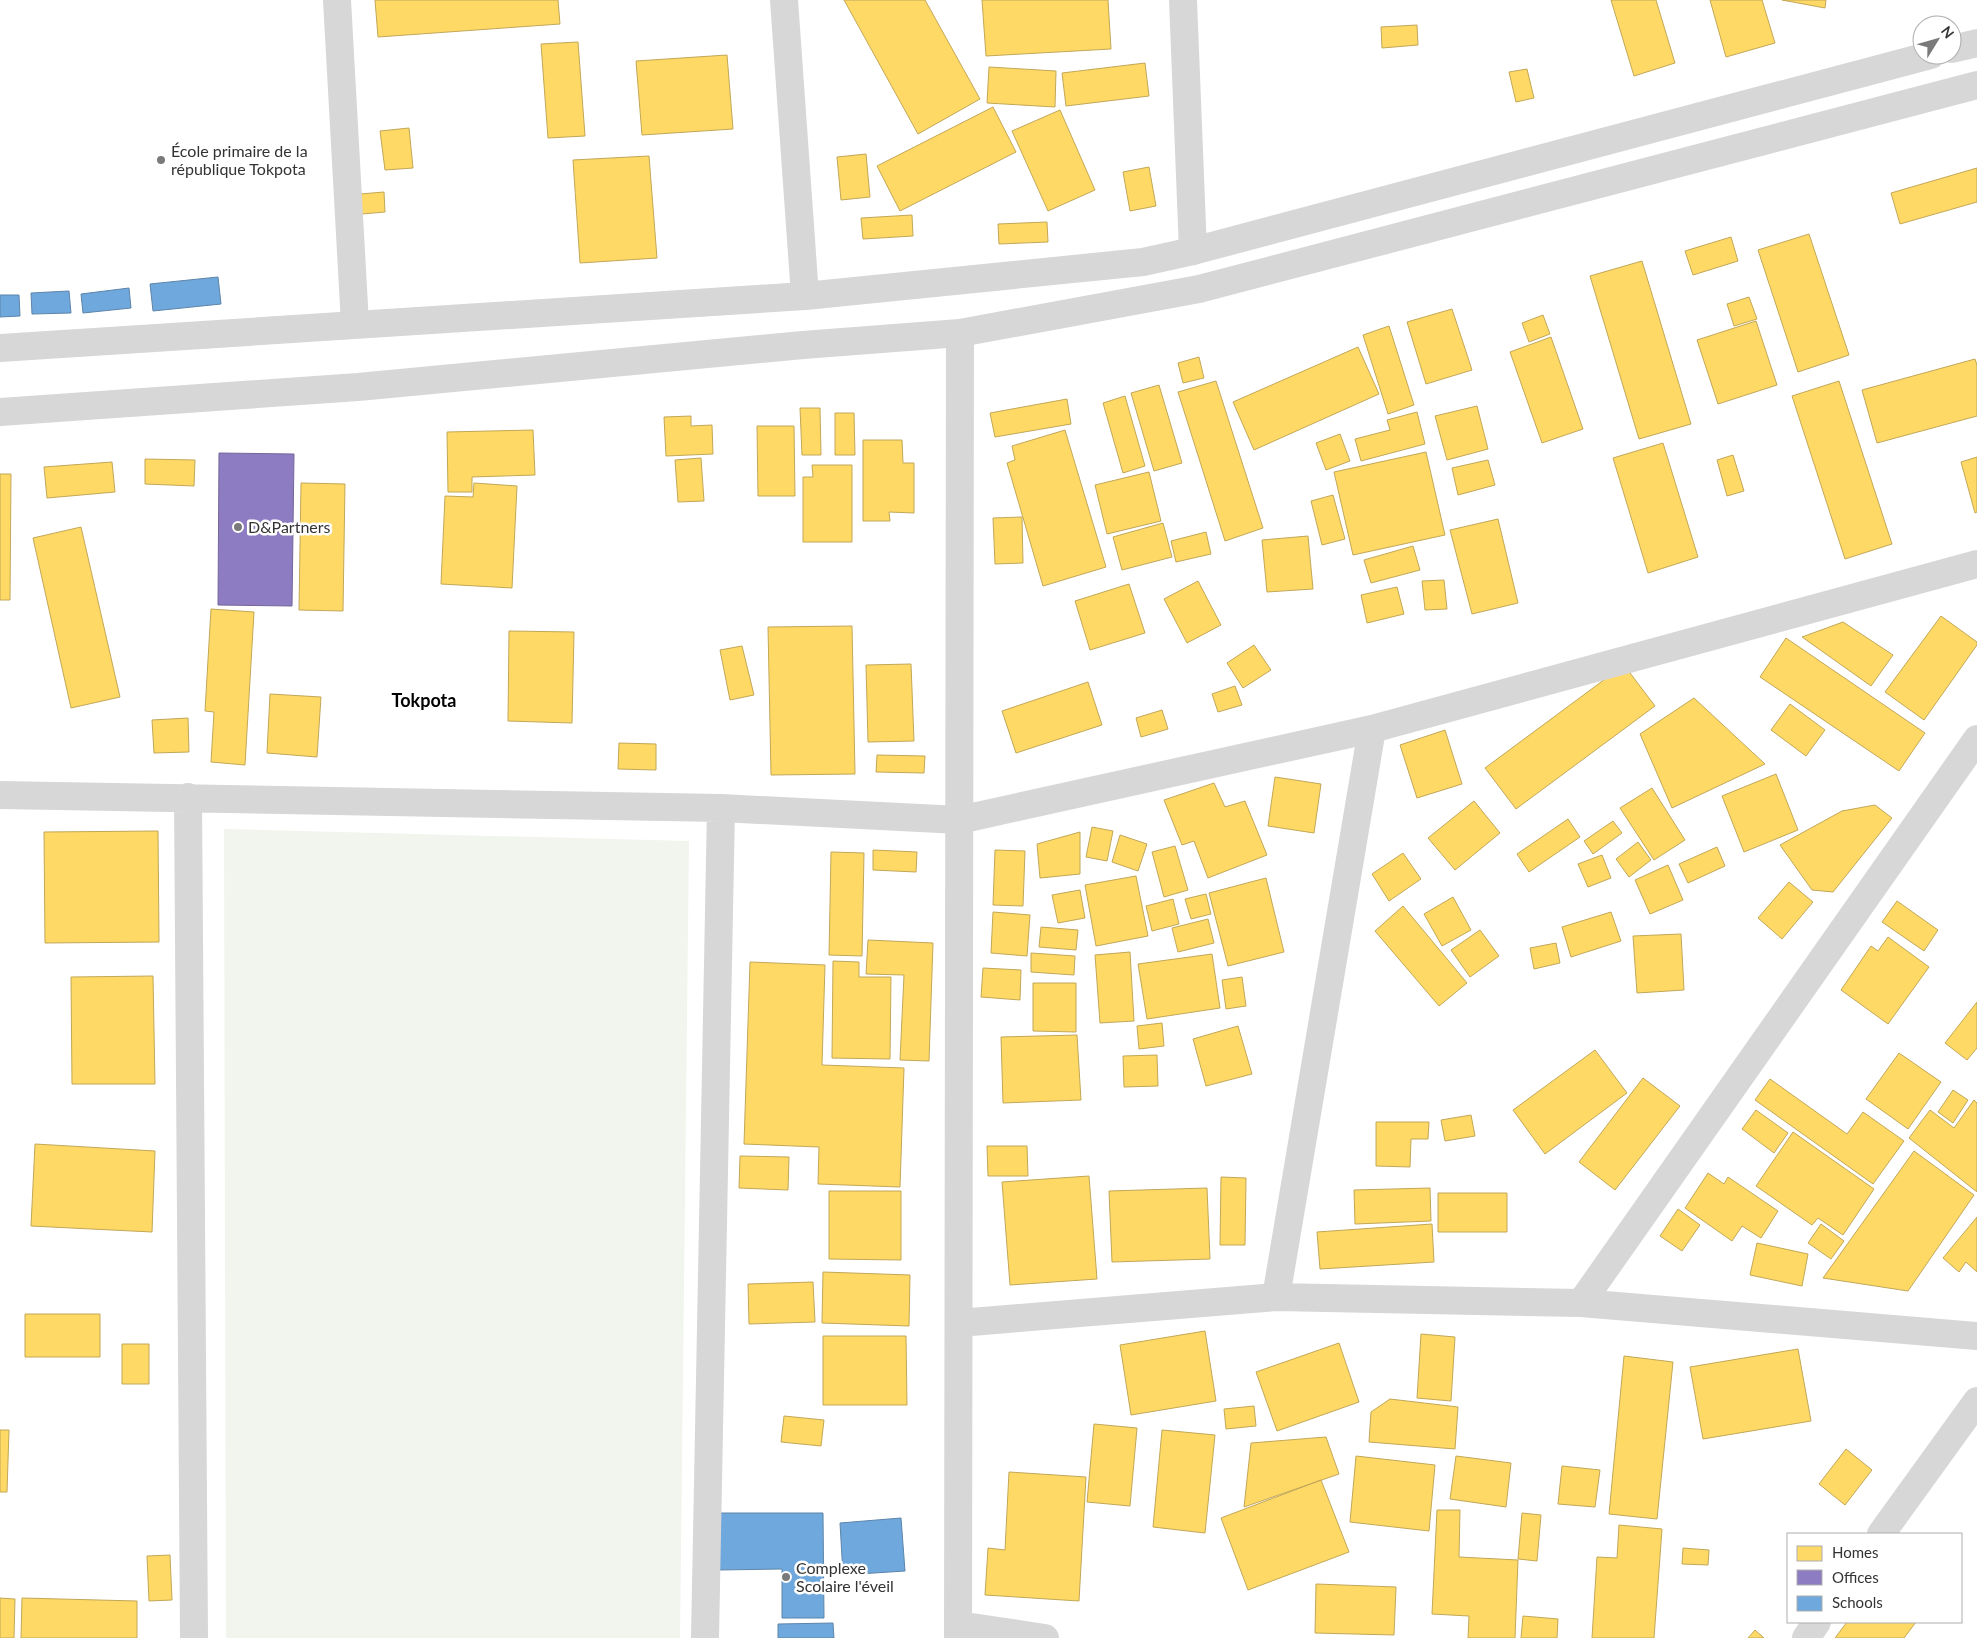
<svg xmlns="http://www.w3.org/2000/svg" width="1977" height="1638" font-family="Lato,sans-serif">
  <rect width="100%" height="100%" fill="#fff"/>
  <path fill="#f1f5ed" d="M224,829L689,841L680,1638H226Z"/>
  <path fill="#ffd966" stroke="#c2a757" d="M375,0H558L560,24L378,37Z
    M844,0H925L980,99L918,134Z
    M982,0H1108L1111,49L986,56Z
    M1611,0H1656L1675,63L1634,76Z
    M1710,0H1762L1775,43L1726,57Z
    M1782,0H1826L1825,8Z
    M1417,25L1418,45L1382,48L1381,27Z
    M578,42L585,136L548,138L541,44Z
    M727,55L733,129L642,135L636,61Z
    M1145,63L1149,96L1066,106L1062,73Z
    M989,67L1056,71L1055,107L987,103Z
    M1527,69L1534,98L1516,102L1509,72Z
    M993,107L1016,152L900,211L877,166Z
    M1060,110L1095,190L1048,211L1012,131Z
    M409,128L413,168L385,170L380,131Z
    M866,154L870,197L841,200L837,157Z
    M649,156L657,258L580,263L573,160Z
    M1149,167L1156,206L1130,211L1123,172Z
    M1977,168V202L1900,224L1891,193Z
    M384,192L385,212L362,214L360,194Z
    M912,215L913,236L863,239L861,218Z
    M1047,222L1048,242L999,244L998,224Z
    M1809,234L1849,355L1798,372L1758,250Z
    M1731,237L1738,261L1693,275L1685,251Z
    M1642,261L1691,424L1639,439L1590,276Z
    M1749,297L1757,319L1734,326L1727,304Z
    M1452,309L1472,370L1426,384L1407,322Z
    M1543,315L1550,334L1529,342L1522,323Z
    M1756,321L1777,385L1718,404L1697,340Z
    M1389,326L1414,405L1388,414L1363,335Z
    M1551,337L1583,429L1542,443L1510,352Z
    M1358,347L1379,394L1254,450L1233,402Z
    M1199,357L1204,378L1183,383L1178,363Z
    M1975,359L1977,365V416L1877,443L1862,390Z
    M1216,381L1263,528L1225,541L1178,392Z
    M1839,381L1892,544L1845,559L1792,396Z
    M1159,385L1182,463L1154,471L1131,393Z
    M1125,396L1145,466L1123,473L1103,403Z
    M1067,399L1071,424L995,437L990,413Z
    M1477,406L1488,449L1447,460L1435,416Z
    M800,408H820L821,455H802Z
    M1417,412L1425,444L1361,461L1355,439L1390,430L1387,420Z
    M835,413H854L855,455H835Z
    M691,416V426L712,425L713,454L666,456L664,417Z
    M757,426H794L795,496H758Z
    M533,430L535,475L472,477V492H448L447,432Z
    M1065,430L1106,567L1043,586L1007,463L1015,460L1012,446Z
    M1340,434L1350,461L1326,470L1316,443Z
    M863,440H902L903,463H914V513L889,512L890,521H863Z
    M1663,443L1698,557L1648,573L1613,458Z
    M1426,452L1445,535L1353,555L1334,472Z
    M1733,455L1744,491L1727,496L1717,460Z
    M1977,457V512L1975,513L1961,462Z
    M701,458L704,501L678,502L675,460Z
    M145,459L195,460L194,486L145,484Z
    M1488,460L1495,485L1458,495L1452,468Z
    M112,462L115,492L47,498L44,467Z
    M812,465H852V542H803V477H813Z
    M1149,472L1161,521L1107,534L1095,485Z
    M0,474H11L10,600H0Z
    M301,483L345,484L343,611L299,610Z
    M474,483L517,486L512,588L441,584L445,496L473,497Z
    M1333,495L1345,539L1322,545L1311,501Z
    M1022,517L1023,563L995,564L993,518Z
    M1498,519L1518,603L1472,614L1450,530Z
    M1163,523L1172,557L1122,570L1113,537Z
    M81,527L120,697L71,708L33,538Z
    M1206,532L1211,554L1176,562L1171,541Z
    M1308,536L1313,589L1267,592L1262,540Z
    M1413,546L1420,570L1371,583L1364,560Z
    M1444,580L1447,609L1425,610L1422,581Z
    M1198,581L1221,625L1187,643L1164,599Z
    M1129,584L1145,633L1090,650L1075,601Z
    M1397,587L1404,614L1367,623L1361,595Z
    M211,609L254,612L245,765L211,762L214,712L205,711Z
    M1941,616L1977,642V645L1924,720L1885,692Z
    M1843,622L1893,655L1871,686L1802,637Z
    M852,626L855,774L771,775L768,627Z
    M509,631L574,632L572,723L508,721Z
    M1786,638L1925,733L1899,771L1760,677Z
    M1254,645L1271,670L1243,688L1227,663Z
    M742,646L754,695L730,700L720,650Z
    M911,664L914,741L868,742L866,665Z
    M1624,665L1655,706L1516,809L1485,768Z
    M1088,682L1102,725L1016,753L1002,711Z
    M1235,686L1242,705L1218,712L1212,694Z
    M270,694L321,697L317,757L267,753Z
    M1694,698L1765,764L1672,808L1640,734Z
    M1790,704L1825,730L1806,756L1771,730Z
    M1162,710L1168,729L1141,737L1136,718Z
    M188,718L189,752L154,753L152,720Z
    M1445,730L1462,784L1417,798L1400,745Z
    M619,743L656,744V770L618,769Z
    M877,755L925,756L924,773L876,772Z
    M1776,774L1798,830L1744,852L1722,796Z
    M1275,777L1321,784L1314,833L1268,826Z
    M1214,783L1225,807L1245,801L1267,855L1208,878L1194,841L1182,845L1164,800Z
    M1652,788L1685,840L1654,860L1620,808Z
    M1474,801L1500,833L1455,870L1428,838Z
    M1875,805L1892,818L1833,892L1812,890L1780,845L1842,811Z
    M1568,819L1580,837L1529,872L1517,854Z
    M1613,821L1622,833L1593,854L1584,841Z
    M1092,827L1113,831L1107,861L1086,857Z
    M158,831L159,942L45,943L44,832Z
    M1080,832V874L1040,878L1037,844Z
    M1120,835L1147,844L1138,871L1112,862Z
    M1638,842L1651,860L1629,877L1616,859Z
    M1175,846L1188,890L1164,897L1152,852Z
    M1717,847L1725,866L1688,883L1679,864Z
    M873,850L917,852L916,872L873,870Z
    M995,850L1025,851L1023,906L993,905Z
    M831,852L864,853L862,956L829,955Z
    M1403,853L1421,879L1389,901L1372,874Z
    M1602,855L1611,878L1588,887L1578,864Z
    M1668,865L1683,900L1650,914L1635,880Z
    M1136,876L1148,936L1096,946L1085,885Z
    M1266,878L1284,952L1228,966L1209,893Z
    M1789,882L1813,902L1782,939L1758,918Z
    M1080,890L1085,918L1058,923L1052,895Z
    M1206,894L1211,914L1191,919L1185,899Z
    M1453,897L1471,930L1442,946L1424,914Z
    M1173,899L1179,924L1152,931L1146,906Z
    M1897,901L1938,930L1924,951L1882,922Z
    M1403,906L1467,983L1439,1006L1375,931Z
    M993,912L1030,915L1027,956L991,953Z
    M1611,912L1621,941L1571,957L1562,927Z
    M1208,919L1214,943L1178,952L1172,928Z
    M1041,927L1078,930L1076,950L1039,947Z
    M1480,930L1499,956L1470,977L1451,950Z
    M1681,934L1684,990L1637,993L1633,936Z
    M1888,937L1929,967L1888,1024L1841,990L1871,946L1878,951Z
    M868,940L933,943L929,1061L900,1060L904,975L866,974Z
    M1556,943L1560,963L1534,969L1530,948Z
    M1130,952L1134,1021L1100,1023L1095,955Z
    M1031,953L1075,956L1074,975L1031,972Z
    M1212,954L1220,1008L1147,1019L1138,964Z
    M833,961L859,962V977H891L890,1059L832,1058Z
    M750,962L825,965L822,1065L904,1068L900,1187L818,1184L819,1147L744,1144Z
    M983,968L1021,970L1020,1000L981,997Z
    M153,976L155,1084H72L71,977Z
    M1242,977L1246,1006L1226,1009L1222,980Z
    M1033,983H1076V1032L1033,1031Z
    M1977,1002V1048L1967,1060L1945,1043Z
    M1162,1023L1164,1046L1139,1049L1137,1026Z
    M1238,1026L1252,1074L1206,1086L1193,1039Z
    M1077,1035L1081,1100L1003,1103L1001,1037Z
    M1595,1050L1627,1093L1545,1154L1513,1110Z
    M1899,1053L1941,1082L1908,1129L1866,1099Z
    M1157,1055L1158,1086L1124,1087L1123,1056Z
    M1643,1078L1680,1106L1615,1190L1579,1162Z
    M1770,1079L1847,1134L1863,1112L1904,1141L1873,1184L1755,1100Z
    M1953,1090L1968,1100L1953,1123L1938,1112Z
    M1974,1100L1977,1103V1192L1909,1138L1930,1110L1954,1128Z
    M1756,1110L1788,1133L1774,1153L1742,1129Z
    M1471,1115L1475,1136L1445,1141L1441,1120Z
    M1376,1122H1429L1428,1139H1411L1410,1167L1376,1166Z
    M1793,1132L1874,1189L1843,1235L1818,1218L1812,1225L1756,1186Z
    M35,1144L155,1151L152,1232L31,1226Z
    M987,1146H1027L1028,1176H988Z
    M1914,1151L1974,1195L1908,1291L1823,1278Z
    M740,1156L789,1157L788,1190L739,1188Z
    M1708,1173L1724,1184L1728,1177L1778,1211L1761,1238L1742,1226L1732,1241L1685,1208Z
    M1089,1176L1097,1279L1010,1285L1002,1182Z
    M1221,1177L1246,1178L1245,1245H1220Z
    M1207,1188L1210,1259L1112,1262L1109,1191Z
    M1430,1188L1431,1221L1355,1224L1354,1190Z
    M829,1191H901V1260L829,1259Z
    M1438,1193H1507V1232H1438Z
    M1678,1209L1700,1225L1682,1251L1660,1236Z
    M1977,1217V1272L1966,1262L1959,1272L1943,1258Z
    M1432,1224L1434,1262L1320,1269L1317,1232Z
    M1821,1224L1844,1241L1831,1259L1808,1243Z
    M1757,1243L1808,1254L1802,1286L1750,1275Z
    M823,1272L910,1275L909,1326L822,1323Z
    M813,1282L815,1322L749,1324L748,1284Z
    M25,1314H100V1357H25Z
    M1205,1331L1216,1401L1131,1415L1120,1345Z
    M1421,1334L1455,1337L1451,1401L1417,1398Z
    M823,1336H906L907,1405H823Z
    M1339,1343L1359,1402L1277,1431L1256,1372Z
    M122,1344H149V1384H122Z
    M1798,1349L1811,1421L1703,1439L1690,1367Z
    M1624,1356L1673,1362L1657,1519L1609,1514Z
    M1390,1399L1458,1407L1455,1449L1369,1442L1371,1412Z
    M1254,1406L1256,1426L1226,1429L1224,1409Z
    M784,1416L824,1420L821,1446L781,1442Z
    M1094,1424L1137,1428L1130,1506L1087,1502Z
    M0,1430H9L7,1492H0Z
    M1162,1430L1215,1435L1205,1533L1153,1527Z
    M1326,1437L1339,1474L1244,1507L1251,1443Z
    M1846,1449L1872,1470L1845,1505L1819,1484Z
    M1356,1456L1435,1465L1429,1531L1350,1522Z
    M1456,1456L1511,1463L1506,1507L1450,1499Z
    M1562,1466L1600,1470L1595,1507L1558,1504Z
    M1009,1472L1086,1477L1079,1601L985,1595L988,1548L1005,1550Z
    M1321,1480L1349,1552L1248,1590L1221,1518Z
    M1437,1510H1460L1459,1557L1518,1560L1515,1638H1468L1469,1616L1432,1614Z
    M1522,1513L1541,1515L1537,1561L1518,1559Z
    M1619,1525L1662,1529L1654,1638H1592L1597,1557L1617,1558Z
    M1683,1548L1709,1550L1708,1565L1682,1564Z
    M170,1555L172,1600L149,1601L147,1556Z
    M1316,1584L1396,1587L1394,1635L1315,1633Z
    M0,1598L15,1599L14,1638H0Z
    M22,1598L137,1601V1638H21Z
    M1523,1616L1558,1619L1557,1638H1521Z
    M1847,1622H1916L1904,1638H1835Z
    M1755,1630L1764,1638H1748Z"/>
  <path fill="#8e7cc3" stroke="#736698" d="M219,453L294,454L292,606L218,605Z"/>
  <path fill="#6fa8dc" stroke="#5d85a9" d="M218,277L221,304L153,311L150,284Z
    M129,288L131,308L83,313L81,294Z
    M69,291L71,313L32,314L31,293Z
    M0,295H19L20,316L0,317Z
    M718,1513H823L824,1618H782V1569L718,1570Z
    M901,1518L905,1571L843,1575L840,1523Z
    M833,1623L834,1638H778V1624Z"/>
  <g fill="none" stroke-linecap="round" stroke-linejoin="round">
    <path stroke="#d7d7d7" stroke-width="28" d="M337,0L355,324
      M1183,0L1193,251
      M0,795L721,808L959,820L1372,729L1977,564
      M188,797L194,1638
      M1276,1297L1372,729
      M1581,1303L1977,739
      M959,1323L1276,1297L1581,1303L1977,1336
      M1881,1534L1977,1401
      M958,1625L1045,1638
      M705,1638L721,808
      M958,1638L960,333
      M1806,1638L1817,1622"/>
    <path stroke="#d7d7d7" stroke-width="28" d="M784,0L805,296
      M1952,49L1977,43
      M0,348L805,296L1143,262L1193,251L1931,55
      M0,412L358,387L803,345L960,333L1199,289L1977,85"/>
  </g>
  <g fill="#7a7a7a" stroke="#fff" stroke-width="2">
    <circle cx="161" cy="160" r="5"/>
    <circle cx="238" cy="527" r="5"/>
    <circle cx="786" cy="1577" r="5"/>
  </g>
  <g text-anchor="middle" stroke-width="5" stroke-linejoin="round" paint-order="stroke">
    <g font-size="16" fill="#333" stroke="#fff" text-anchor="start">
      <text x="171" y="157">École primaire de la<tspan x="171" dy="18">république Tokpota</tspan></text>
      <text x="248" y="533">D&amp;Partners</text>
      <text x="796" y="1574">Complexe<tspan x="796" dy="18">Scolaire l'éveil</tspan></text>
    </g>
    <g font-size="18" font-weight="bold" fill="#000" stroke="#fff">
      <text x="424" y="707">Tokpota</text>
    </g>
  </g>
  <rect x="1787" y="1533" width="175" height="90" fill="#ffffff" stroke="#adadad"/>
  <rect x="1797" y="1546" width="25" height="15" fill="#ffd966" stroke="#adadad"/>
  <text x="1832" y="1558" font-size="15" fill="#333333">Homes</text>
  <rect x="1797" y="1570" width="25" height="15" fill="#8e7cc3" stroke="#adadad"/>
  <text x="1832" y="1583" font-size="15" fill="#333333">Offices</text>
  <rect x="1797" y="1596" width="25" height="15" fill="#6fa8dc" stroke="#adadad"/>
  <text x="1832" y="1608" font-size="15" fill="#333333">Schools</text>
  <g transform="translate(1937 40) rotate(53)"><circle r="24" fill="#ffffff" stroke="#adadad"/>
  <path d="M0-4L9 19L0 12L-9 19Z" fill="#7a7a7a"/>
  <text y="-8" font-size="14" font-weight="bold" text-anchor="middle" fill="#333333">N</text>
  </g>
</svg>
